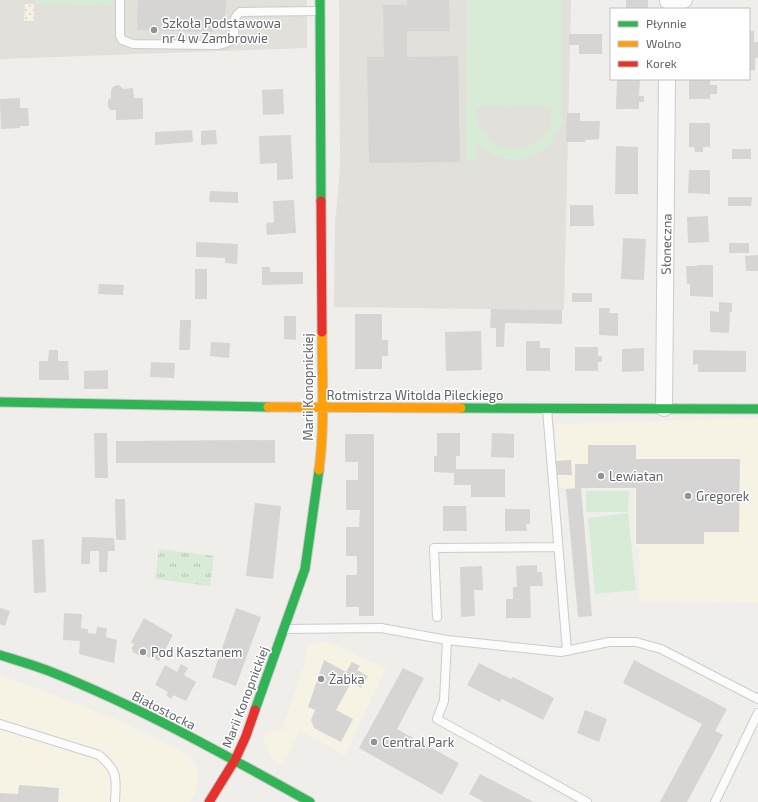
<svg xmlns="http://www.w3.org/2000/svg" width="758" height="802" font-family="'Exo 2',sans-serif">
  <defs>
    <pattern id="sand-dots" width="8" height="8" patternUnits="userSpaceOnUse"><rect width="8" height="8" fill="#f6f1e1"/><path d="M2 2h.1M6 6h.1" fill="none" stroke="#d5d1c4" stroke-width="1.8" stroke-linecap="round"/></pattern>
    <pattern id="park-tufts" width="24" height="20" patternUnits="userSpaceOnUse"><rect width="24" height="20" fill="#d8ebd6"/><path d="M3 7l-1-3M5 7V3M7 7l1-3M15 17l-1-3M17 17v-4M19 17l1-3" fill="none" stroke="#b2c2b1"/></pattern>
  </defs>
  <rect width="100%" height="100%" fill="#efeeea"/>
  <path fill="#f7f3e4" d="M758,418V603L639,601V548L635,547V489L559,488L555,424Z
    M327,642L386,668L345,755L300,731L282,767L272,758L264,742L265,732L282,730L305,664L308,645Z
    M0,675L106,715L185,752L195,762L198,776L195,795L190,802H0Z"/>
  <path fill="#e2e0da" d="M0,0H307V48L0,59Z
    M339,0H571L564,310L334,307L335,224L340,169Z"/>
  <path fill="url(#sand-dots)" d="M25,4H34V21H24Z"/>
  <path fill="url(#park-tufts)" d="M159,549L214,556L210,586L155,579Z"/>
  <path fill="#d8ebd6" fill-rule="evenodd" d="M36,0H114L113,6L36,4Z
    M467,0H562V123L553,141L537,155L517,160L498,158L482,148L477,141L476,161L466,160ZM477,106L551,107C555,165 471,160 477,106Z
    M586,491H629L628,512H586Z
    M628,513L636,590L595,594L588,518Z"/>
  <path fill="#d6d5d3" d="M138,0H226L225,19L220,28L211,32L137,30Z
    M407,0H449L450,31H407V57L458,56L460,162L369,163L367,57H384L383,5H407Z
    M626,0H648V9H626Z
    M749,31H754V42H758V58H755V70L749,71Z
    M569,34H602V54H579V45H569Z
    M617,79H640L639,96H644V102H639V109H616Z
    M689,79H710V85H717V94H710V99H689Z
    M119,85L123,89L133,88L134,98H143V119L116,120V110H111L108,107V100L111,98V90L114,86Z
    M283,89L284,114L263,115L262,90Z
    M20,98V108H28L29,126H20V128L1,129L0,99Z
    M567,113H580V121H600L599,139L585,140V142H566Z
    M689,123H710V147H703V152H695L694,147H689Z
    M192,130L193,142L155,145V132Z
    M216,130L217,144L201,145V131Z
    M291,135L293,179L277,180V163L260,164L259,136Z
    M616,146L638,147V194H615Z
    M732,149H751V159H732Z
    M689,170H710V194L688,193Z
    M210,191L238,192V203L209,202Z
    M728,197H752L751,206H728Z
    M294,200L296,233L267,235L266,223L274,222L273,201Z
    M570,205H593L594,226H570Z
    M708,216L709,242L688,243L687,217Z
    M623,238L646,239L644,280L621,279Z
    M196,242L238,244L237,264L225,263V258L196,257Z
    M729,243H749V253H729Z
    M758,255V271H746L745,256Z
    M697,265H713V297L690,296V284H687L686,266H697Z
    M262,267H270V272H303V284L262,285Z
    M195,269H207V299H195Z
    M99,284L124,285L123,295L98,294Z
    M572,293H592V302H572Z
    M719,302L732,303V312H730L729,333L710,332V311L719,312Z
    M599,308H610L609,313H618V336L599,335Z
    M491,309L562,310V324L505,323L504,347H496V328H490Z
    M355,314H382V340H388V356H382V369H355Z
    M284,316H296V340L284,339Z
    M180,320H191L190,350H179Z
    M481,331L482,370L446,371L445,332Z
    M526,341H540V348H550V371H526Z
    M211,342L230,343L229,358L210,356Z
    M575,347H598V356H602V362H598V371H575Z
    M644,348V371L622,372V349Z
    M49,350H58V361H68L69,380H39V361H48Z
    M693,350L746,351V372H698V364L693,365Z
    M151,362L175,363L174,378L150,377Z
    M108,370V389H84V371Z
    M94,433H107L108,478H95Z
    M437,433H460V456H456V469H505V497H471V485H454V473L434,472V456H437Z
    M492,433L514,434V458L491,457Z
    M345,434H374V616H359V607H346V575H357V556H346V527H359L360,510H346V480H358V462H345Z
    M275,440V463H116V441Z
    M588,445H636V459H740L739,532H704V544H636V488H575V464H588Z
    M571,460L572,475H557L556,461Z
    M581,488L592,616L578,617L566,489Z
    M115,499H125L126,540H116Z
    M255,503L281,506L273,579L246,576Z
    M443,506H466L467,531H443Z
    M505,509H530V524H526L527,531H505Z
    M82,537L114,538L115,551H108L107,572H99V551H90V564H81Z
    M44,539L46,592L34,593L32,540Z
    M537,565V572H542L543,586H530L531,618H506V599H513V587H517L516,566Z
    M482,566L483,590H474L475,616L461,617L460,567Z
    M0,608L10,611L5,626L0,624Z
    M236,608L261,617L236,686L212,677Z
    M64,613L82,614L81,628L88,629V633L96,634L97,627L107,628L106,637L117,640L114,663L79,654L80,641L63,640Z
    M144,618L173,635L159,661L152,657L151,658L146,656L142,657L133,652L132,648L134,644L131,642Z
    M324,660L346,672L352,662L360,666L357,670L368,676L361,688L351,683L336,710L353,719L341,742L314,728L311,720L315,710L308,707Z
    M634,660L727,709L715,731L723,735L687,802H660L702,724L623,683Z
    M479,663L511,679L513,677L554,698L543,720L502,699L500,702L467,685Z
    M181,664L188,668L184,675L196,682L186,701L173,695L171,699L166,695L168,692L155,685L165,665L177,672Z
    M403,668L424,678L397,729L459,763L442,795L359,748Z
    M585,710L607,719L599,742L577,733Z
    M480,774L534,802H484L469,794Z
    M19,785L59,788L58,802H0V793L18,794Z"/>
  <g fill="none" stroke-linecap="round" stroke-linejoin="round">
    <defs>
      <path id="lane" d="M120,0V36L122,40L133,44L218,45C248,40 224,25 240,12L320,11
        M547,409L567,651
        M437,617L434,548L558,547
        M285,629L381,628L447,640L561,652L609,642H636L661,649L758,699
        M447,640L444,701L437,719L587,802
        M0,724L99,755C119,772 116,778 115,802
        M715,802L758,713"/>
      <path id="street" d="M668,1L684,0
        M664,408L667,79"/>
      <path id="fast" d="M320,0L321,201
        M0,402L268,407
        M461,408L758,409
        M0,655C16,660 33,665 49,671C140,707 225,755 310,802
        M255,710L305,569L319,470"/>
      <path id="slow" d="M268,407L461,408
        M319,470C325,425 322,377 322,332"/>
      <path id="jam" d="M321,201L322,332
        M209,802L235,760L246,736L255,710"/>
    </defs>
    <use href="#lane" stroke="#cbcccc" stroke-width="10"/>
    <use href="#street" stroke="#cbcccc" stroke-width="18"/>
    <use href="#fast" stroke="#cacacb" stroke-width="11"/>
    <use href="#slow" stroke="#cacacb" stroke-width="11"/>
    <use href="#jam" stroke="#cacacb" stroke-width="11"/>
    <use href="#lane" stroke="#fdfcfc" stroke-width="8"/>
    <use href="#street" stroke="#fdfcfc" stroke-width="16"/>
    <use href="#fast" stroke="#30b455" stroke-width="9"/>
    <use href="#slow" stroke="#ff9f0a" stroke-width="9"/>
    <use href="#jam" stroke="#e5322d" stroke-width="9"/>
  </g>
  <g fill="#919496" stroke="#fff" stroke-width="1.5">
    <circle cx="154" cy="30" r="4"/>
    <circle cx="601" cy="476" r="4"/>
    <circle cx="688" cy="496" r="4"/>
    <circle cx="143" cy="652" r="4"/>
    <circle cx="321" cy="679" r="4"/>
    <circle cx="374" cy="742" r="4"/>
  </g>
  <g text-anchor="middle" stroke-width="3" stroke-linejoin="round" paint-order="stroke">
    <g font-size="13" fill="#5f6368" stroke="#fff" text-anchor="start">
      <text x="162" y="28">Szkoła Podstawowa<tspan x="162" dy="15">nr 4 w Zambrowie</tspan></text>
      <text x="609" y="481">Lewiatan</text>
      <text x="696" y="501">Gregorek</text>
      <text x="151" y="657">Pod Kasztanem</text>
      <text x="329" y="684">Żabka</text>
      <text x="382" y="747">Central Park</text>
    </g>
    <g font-size="13" fill="#5f6368" stroke="#fff">
      <text transform="translate(666 244) rotate(-89)" y="5">Słoneczna</text>
      <text transform="translate(308 387) rotate(-90)" y="5">Marii Konopnickiej</text>
      <text x="415" y="400">Rotmistrza Witolda Pileckiego</text>
      <text transform="translate(245 697) rotate(-69)" y="5">Marii Konopnickiej</text>
      <text transform="translate(164 710) rotate(27)" y="5">Białostocka</text>
    </g>
  </g>
  <rect x="610" y="8" width="140" height="72" fill="#ffffff" stroke="#bfc1c3"/>
  <rect x="618" y="21" width="20" height="6" fill="#30b455" stroke="#bfc1c3"/>
  <text x="646" y="28" font-size="12" fill="#5f6368">Płynnie</text>
  <rect x="618" y="41" width="20" height="6" fill="#ff9f0a" stroke="#bfc1c3"/>
  <text x="646" y="48" font-size="12" fill="#5f6368">Wolno</text>
  <rect x="618" y="61" width="20" height="6" fill="#e5322d" stroke="#bfc1c3"/>
  <text x="646" y="68" font-size="12" fill="#5f6368">Korek</text>
</svg>
